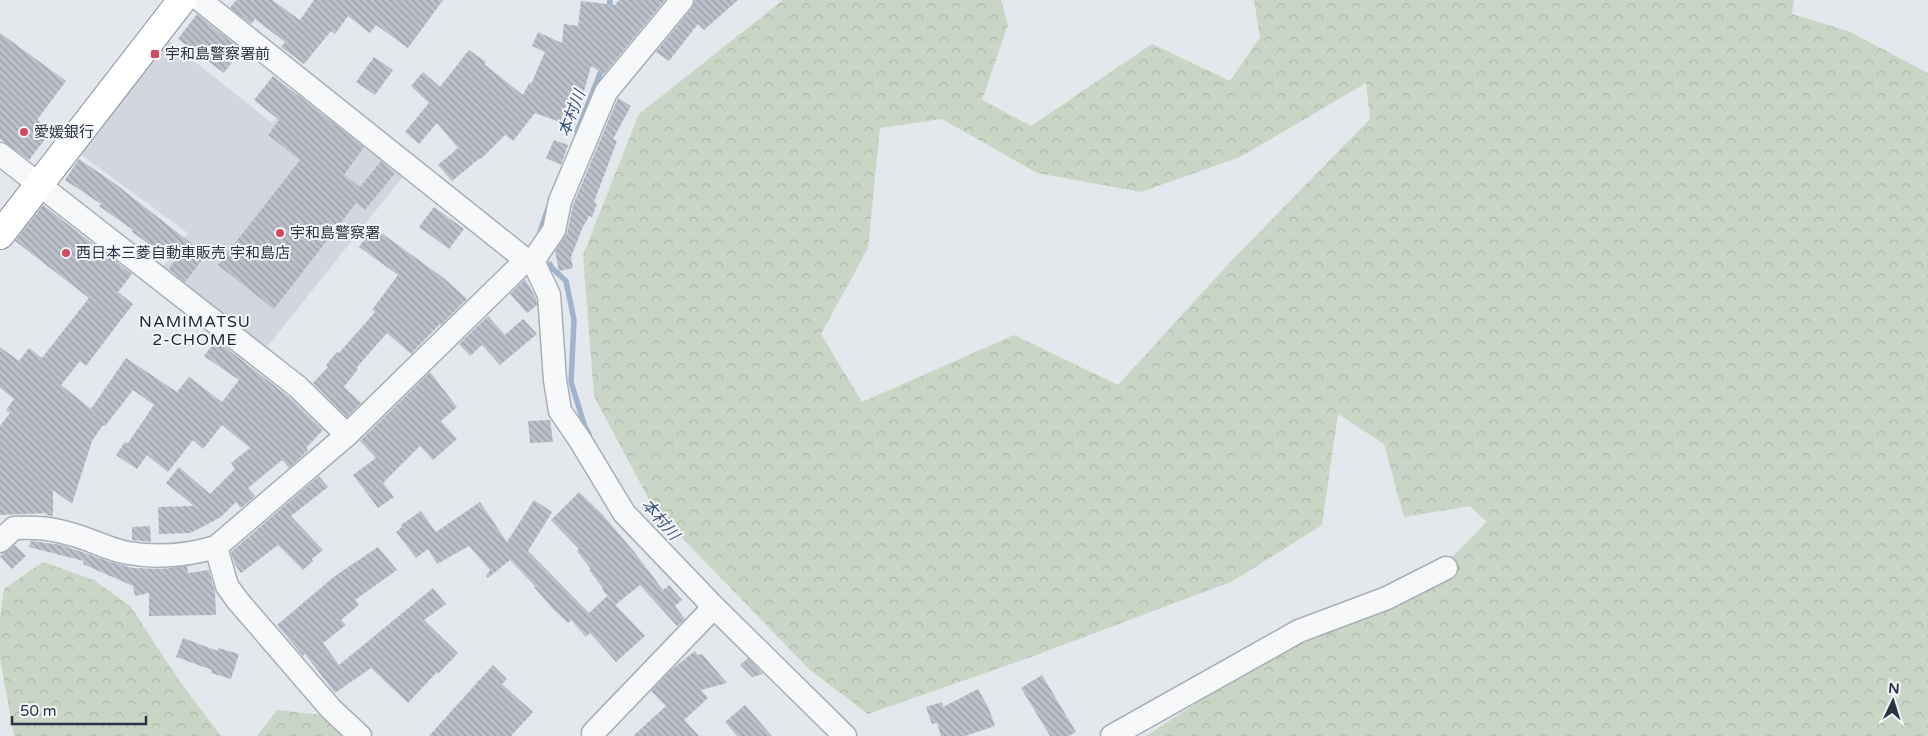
<svg xmlns="http://www.w3.org/2000/svg" width="1928" height="736" font-family="'Varela Round','Noto Sans JP',sans-serif">
  <defs>
    <pattern id="forest-crowns" width="20" height="18" patternUnits="userSpaceOnUse" patternTransform="scale(1.25)"><rect width="20" height="18" fill="#c9d6c5"/><path d="M2 6a3 3 0 1 1 6 0M12 15a3 3 0 1 1 6 0" fill="none" stroke="#adb8ab"/></pattern>
    <pattern id="building-back-hatch" width="6" height="6" patternUnits="userSpaceOnUse" patternTransform="scale(1.25)"><rect width="6" height="6" fill="#bbc0ca"/><path d="M-1 5l2 2M0 0l6 6M5-1l2 2" fill="none" stroke="#989da6"/></pattern>
  </defs>
  <rect width="100%" height="100%" fill="#e4e7ec"/>
  <path fill="#d2d6de" d="M169,41L272,123L300,89L405,174L264,351L160,271L188,233L80,154Z"/>
  <path fill="url(#forest-crowns)" fill-rule="evenodd" d="M783,0H1001L1008,25L982,100L1031,126L1152,44L1230,81L1260,37L1254,0H1794L1792,14L1848,31L1928,73V736H1146L1247,670L1431,578L1487,522L1470,506L1404,517L1384,444L1338,414L1322,525L1233,581L1031,657L868,714L810,670L654,509L594,396L583,255L639,114ZM1366,83L1370,119L1233,259L1118,385L1014,335L862,402L821,334L868,248L880,128L942,119L1037,173L1141,192L1240,157Z
    M43,562L94,580L131,607L178,679L221,736H14L0,658V618L4,589Z
    M277,710L322,715L343,736H257Z"/>
  <g fill="none" stroke-linecap="round" stroke-linejoin="round">
    <path stroke="#9fb4cc" stroke-width="5.5" d="M609,12L610,0
      M577,132L603,66
      M540,232L548,208
      M550,264L551,267L566,281L574,320L571,382L585,427L589,434"/>
  </g>
  <path fill="url(#building-back-hatch)" d="M236,0H272L300,20L314,0H443L408,48L376,25L370,33L348,16L335,34L331,31L304,64L281,47L285,42L255,19L251,24L230,8Z
    M619,0H665L604,74L591,66L581,102L569,98L560,122L535,113L513,141L505,135L481,159L480,158L452,181L438,165L458,148L437,123L419,144L405,132L429,103L411,86L423,72L440,87L469,50L486,62L484,64L523,95L529,83L531,84L545,52L532,46L538,32L562,43L564,24L578,26L581,1L615,5Z
    M695,0H738L704,30L698,24L669,61L656,52L692,8Z
    M197,14L241,50L224,73L178,39Z
    M0,33L66,81L37,120L52,130L29,160L0,139Z
    M374,57L393,70L375,95L356,82Z
    M273,76L364,147L344,175L360,187L381,161L395,173L365,210L356,203L274,309L218,265L300,160L268,135L279,120L254,100Z
    M618,98L631,106L613,139L617,141L594,202L597,204L592,217L589,216L582,229L571,257L573,268L559,271L555,251L567,233L573,205Z
    M554,140L568,145L561,165L546,158Z
    M79,159L113,182L206,255L185,282L169,269L174,262L132,232L133,230L99,206L101,204L65,180Z
    M43,205L132,274L118,292L133,304L86,366L80,361L61,385L91,409L126,358L177,392L189,377L222,402L239,380L204,356L216,340L289,397L323,430L306,448L308,450L302,456L289,468L282,460L248,488L255,496L241,508L236,502L221,517L204,526L203,525L204,526L190,533L159,534L158,507L194,506L166,483L179,467L210,494L235,469L231,463L250,448L222,425L203,449L193,440L168,472L147,455L137,469L116,455L125,442L128,443L154,405L133,390L105,426L103,425L92,441L72,504L53,490V516L45,515L48,513L0,515V426L10,413L6,410L14,399L0,388V347L19,361L29,348L42,358L89,298L15,241Z
    M434,207L464,229L449,249L419,227Z
    M373,227L445,279L467,299L441,325L440,324L411,354L387,333L357,367L358,369L344,387L361,403L347,417L313,383L328,367L326,365L337,352L339,353L375,312L372,310L398,275L359,247Z
    M525,279L536,298L537,305L527,313L510,294Z
    M488,316L505,335L523,319L537,334L500,365L482,345L470,356L459,344Z
    M430,372L457,407L441,421L457,439L433,460L420,446L383,483L394,497L378,508L353,475L376,458L360,441Z
    M550,420L553,442L530,443L528,421Z
    M319,476L328,487L291,516L323,550L312,559L313,561L303,570L278,545L241,573L235,565L231,552Z
    M579,492L603,515L635,553L663,590L669,585L682,600L675,606L685,619L677,626L640,585L615,605L602,589L603,588L589,570L591,569L577,551L579,549L551,520Z
    M534,500L552,512L528,551L589,613L607,596L645,636L616,662L590,633L586,637L571,620L568,623L554,610L534,587L535,586L510,560L488,578L486,576L490,570L469,546L437,564L428,549L416,558L396,532L402,527L401,525L421,511L436,532L480,502L507,542Z
    M150,526L151,542L132,540V527Z
    M31,541L62,545L111,562L133,568L162,569L187,566L188,573L209,570L215,592L216,615L149,616V593L135,596L133,586L83,564L84,561L29,547Z
    M15,545L26,556L12,569L0,556Z
    M378,547L397,570L355,600L359,605L341,620L346,625L323,643L339,665L433,588L446,604L424,620L458,653L438,674L437,672L408,703L371,668L335,693L305,654L303,656L277,625L335,576Z
    M183,638L218,651V648L239,654L231,679L211,673L212,670L176,657Z
    M695,651L698,655L702,654L727,683L701,690L708,698L684,720L699,736H633L666,706L651,691L671,670Z
    M748,658L763,674L752,677L740,665Z
    M493,665L507,679L502,684L533,712L511,736H429Z
    M1042,675L1076,732L1069,736H1050L1021,688Z
    M978,689L989,709L995,726L965,736H941L937,723L932,724L926,707L942,702L943,707Z
    M745,705L772,736H737L725,722Z"/>
  <g fill="none" stroke-linecap="round" stroke-linejoin="round">
    <defs>
      <path id="minor" d="M200,0L526,260L533,261
        M0,154L298,387L347,435
        M533,261L549,295L555,380L560,411L580,440L624,513L714,607L845,736
        M533,261L554,230L560,201L606,92L682,0
        M0,541L14,528C37,527 51,528 74,535C92,540 110,550 128,553C157,558 189,555 216,547L347,435L526,260
        M216,547L227,586L238,601L331,709L360,736
        M593,733L714,607
        M1112,736L1299,631L1387,598L1446,568"/>
      <path id="highway" d="M0,235L182,0"/>
    </defs>
    <use href="#minor" stroke="#a9aeb7" stroke-width="25"/>
    <use href="#highway" stroke="#8b94a3" stroke-width="30"/>
    <use href="#minor" stroke="#f7f8fa" stroke-width="22"/>
    <use href="#highway" stroke="#fff" stroke-width="28"/>
  </g>
  <g fill="#d1495b" stroke="#f4f6f9" stroke-width="2">
    <rect x="150" y="49" width="10" height="10" rx="2.5"/>
    <circle cx="24" cy="132" r="5"/>
    <circle cx="280" cy="233" r="5"/>
    <circle cx="66" cy="253" r="5"/>
  </g>
  <g text-anchor="middle" stroke-width="4" stroke-linejoin="round" paint-order="stroke">
    <g font-size="15" fill="#2b3445" stroke="#f4f6f9" text-anchor="start">
      <text x="165" y="59">宇和島警察署前</text>
      <text x="34" y="137">愛媛銀行</text>
      <text x="290" y="238">宇和島警察署</text>
      <text x="76" y="258">西日本三菱自動車販売 宇和島店</text>
    </g>
    <g font-size="16" font-style="italic" fill="#34527a" stroke="#f4f6f9">
      <text transform="translate(571 113) rotate(-69)" y="6">本村川</text>
      <text transform="translate(661 519) rotate(49)" y="6">本村川</text>
    </g>
    <g font-size="16" letter-spacing="1" fill="#1d2536" stroke="#f4f6f9">
      <text x="195" y="327">NAMIMATSU<tspan x="195" dy="18">2-CHOME</tspan></text>
    </g>
  </g>
  <g transform="translate(1893 701) rotate(4)" stroke="#f4f6f9" stroke-width="4" paint-order="stroke">
  <path d="M0-4L9 19L0 12L-9 19Z" fill="#2b3445"/>
  <text y="-8" font-size="14" font-weight="bold" text-anchor="middle" fill="#2b3445">N</text>
  </g>
  <path d="M12 716v8h134v-8" fill="none" stroke="#2b3445" stroke-width="2.5"/>
  <text x="20" y="716" font-size="15" fill="#2b3445" stroke="#f4f6f9" stroke-width="4" paint-order="stroke">50 m</text>
</svg>
